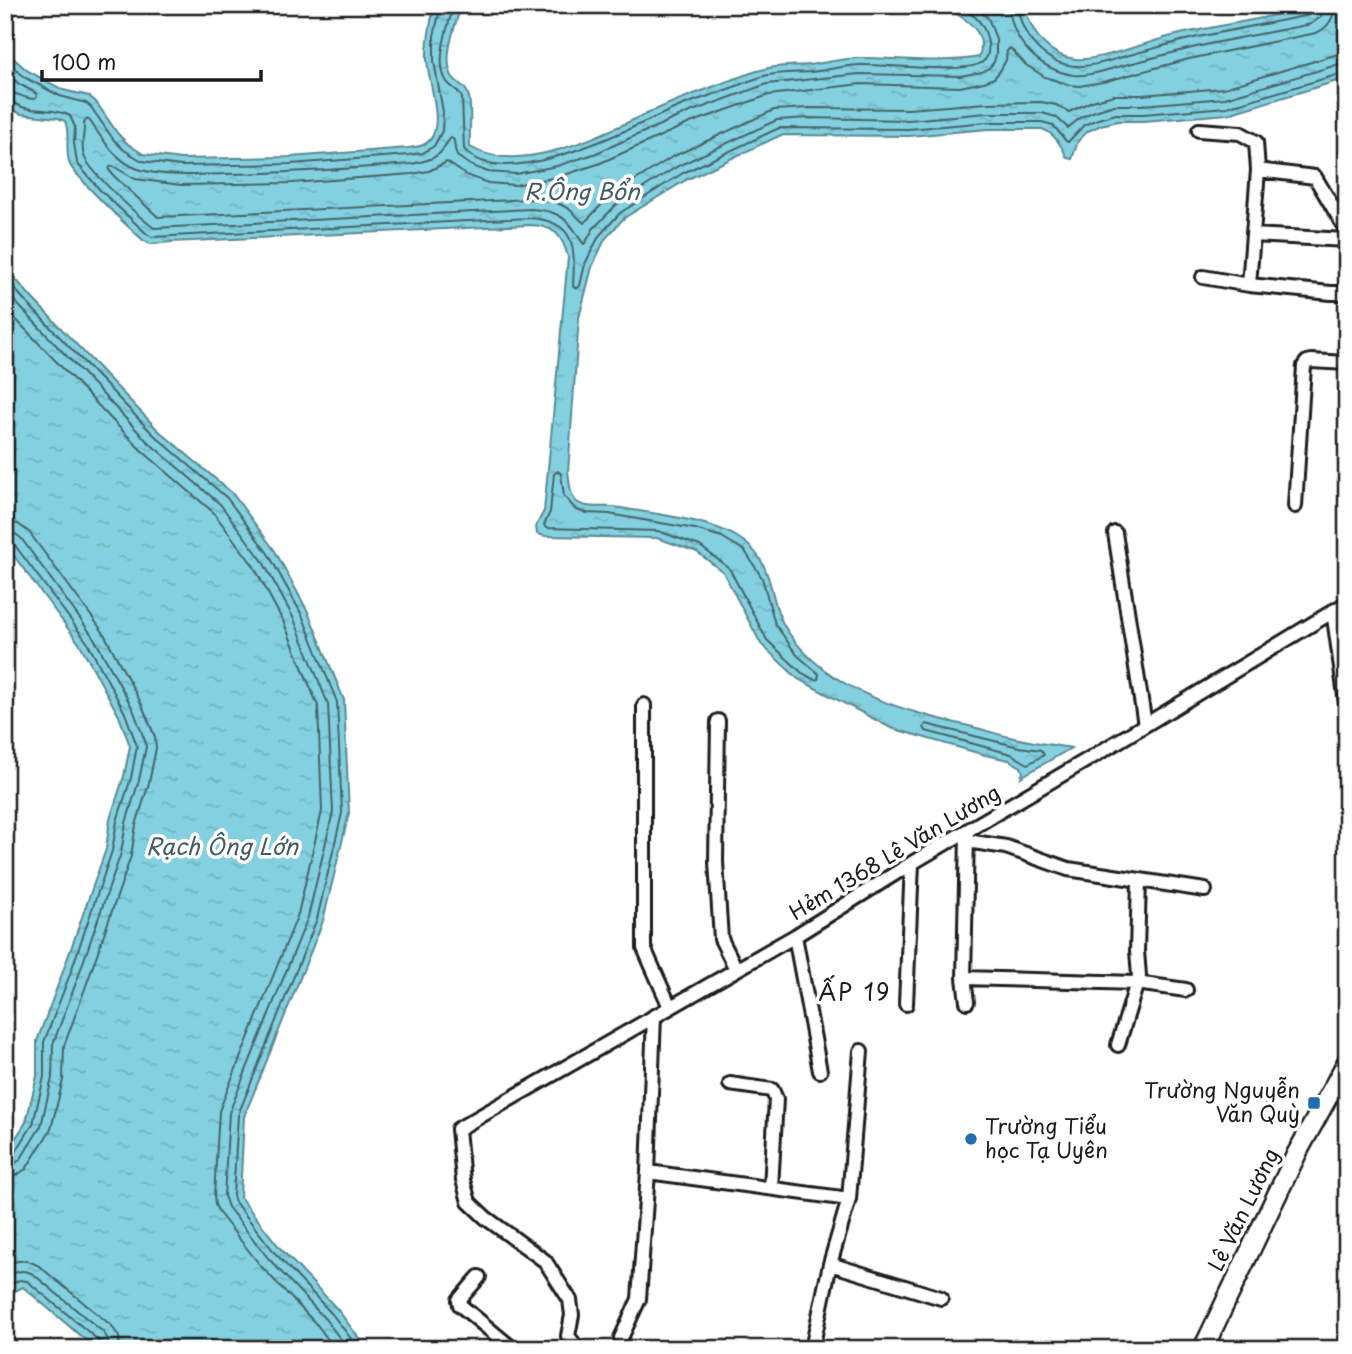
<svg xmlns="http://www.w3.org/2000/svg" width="1352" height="1354" font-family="'Playpen Sans',sans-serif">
  <defs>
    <pattern id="water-ripples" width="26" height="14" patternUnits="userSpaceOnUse" patternTransform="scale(1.75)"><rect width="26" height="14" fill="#83d1e0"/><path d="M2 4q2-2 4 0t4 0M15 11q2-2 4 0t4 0" fill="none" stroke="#71b3c0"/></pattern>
  </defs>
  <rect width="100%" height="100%" fill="#fff"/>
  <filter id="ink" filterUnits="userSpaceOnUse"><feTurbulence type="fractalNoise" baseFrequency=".0143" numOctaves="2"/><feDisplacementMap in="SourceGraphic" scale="14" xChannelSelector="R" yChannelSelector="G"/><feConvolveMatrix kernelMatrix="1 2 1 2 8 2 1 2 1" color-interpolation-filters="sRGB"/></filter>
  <g filter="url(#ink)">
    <path fill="url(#water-ripples)" stroke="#5a8992" stroke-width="2" d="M434,5H461C456,25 442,56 452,76C457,85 466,84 469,97C472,113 469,131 470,147C530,182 628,118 686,97C711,88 736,77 761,70C776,65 793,66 809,65C826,63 844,58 862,58C900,58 941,64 979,57C989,29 961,16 941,5H1024C1031,32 1045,55 1075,59C1094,62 1147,43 1168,37C1196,30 1224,25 1252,20C1283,13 1315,6 1347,5V78L1228,114L1143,121H1118L1101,125L1088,131L1078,141L1072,159L1067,158C1063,147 1053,132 1042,129H988L909,136L781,135L686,180L624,218L605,239L592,267L579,318L568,472C570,482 569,495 577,502C586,509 603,506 614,507C649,513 707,519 737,537C778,561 766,601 788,632C830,693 905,711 973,727C988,731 1003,736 1019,739C1036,743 1054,745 1071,748L1021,777L1023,772L1021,767L1009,760L985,755L891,728L798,679L761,644L723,572L697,552L657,538L545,536L537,534L536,526L544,511L546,490L568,257C562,234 554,226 530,225L171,242L151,244L144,241C123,222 102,203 84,182C80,177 73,171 70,165C64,150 71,135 65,121L58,118L21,114L5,106V51L28,71L63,90L89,96L96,102L118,134L128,144L143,154L181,159L290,157L408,148C415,147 424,147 429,141C445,125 428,81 427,60C426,41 431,24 434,5Z
      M5,267L33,299L158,430L232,493L275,551L308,612L344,700L349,813L323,921L244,1117L240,1197L280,1248L338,1310L367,1349H96L23,1287L5,1296V1155L26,1122L37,1076V1041L62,974L106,849L110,819L124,776L130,746L119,716L81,646L5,544Z"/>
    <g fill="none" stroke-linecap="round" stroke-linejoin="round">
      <path stroke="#45646a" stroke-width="2" d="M454,5C448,26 434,63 447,82C452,89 459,89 462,98L464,149C504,197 638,123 683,105C700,99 717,93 734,87C743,83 754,79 764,76C779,72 796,73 811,72C827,70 843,66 859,65C885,64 962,74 981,63C994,56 987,33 981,24C976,15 964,10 955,5
        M973,5L988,18L996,39V54L994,62L989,68L982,72L960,76L859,74L767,84L687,113L594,154L557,166L516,174L488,172L470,165L457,156L455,149L454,140L451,138C446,142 445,148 440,153C432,160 421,162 411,164C348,169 286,173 224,174C198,175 162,177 138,169C116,161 102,139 90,121L87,119L84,123C85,134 80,145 84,156C90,172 139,217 154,228L531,209C551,210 566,215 577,234C579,237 581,241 584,244L586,242L593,229L616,205L678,166L777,120L809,118L908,120L987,113H1042L1056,117L1068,128L1081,117L1095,111L1114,105H1142L1225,98L1340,64L1347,63
        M1009,5C1011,41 1038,69 1073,75C1088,77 1106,70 1121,66C1142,61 1163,55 1184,50C1226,39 1269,33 1311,24L1321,17L1324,5
        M1018,5C1020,36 1044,64 1076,66C1090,67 1105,62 1119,58C1140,52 1160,47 1181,41C1223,31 1267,24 1309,15L1314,11L1315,5
        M1335,5C1334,19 1328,28 1316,33L1189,59L1103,82L1079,86L1070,85L1045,77L1026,65L1010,48L1007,51L1006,60L1000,71L994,78L984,82L960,87L860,84L769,95L690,123L598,164L558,177L515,185L488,183L466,175L447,162L429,171L412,174L292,183L181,185L135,179L113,166L110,167L109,170L114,176L158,217L531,199L556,202L569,209L584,223L609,197L672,157L774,110L809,108L908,109L987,103L1041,102L1056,105L1069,112L1092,101L1114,95H1142L1224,88L1338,54L1347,53
        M5,60L24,77L60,96L86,103L91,107L113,139L124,150L142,161L181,166L290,164L409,155L423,153L434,146L442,131L443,112L434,61V36L441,5
        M5,72L19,84L36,93L37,97L34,99C24,99 16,92 5,91
        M5,100C12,101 16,105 22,107C38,112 55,108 70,116L75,127L74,143L77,163L100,190L147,234L152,237L530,218C577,221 575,248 573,286L576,289L580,286L585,264L599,236L620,213L683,173L779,128L908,129L988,122H1042L1053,125L1066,141L1068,142L1084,125L1098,119L1116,114H1143L1227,107L1347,72
        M5,278L28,304L153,434L227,498L269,555L302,615L337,702L342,813L317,919L238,1115L233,1196L235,1202L275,1253L332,1314L359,1349
        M5,291L147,441L220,504L262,560L294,619L328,704L333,812L308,917L229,1113L224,1196L228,1207L268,1258L326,1320L348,1349
        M5,308L140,449L213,512L253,565L284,623L318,706L322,811L298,914L219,1111L214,1196L215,1205L219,1213L260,1265L318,1326L335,1349
        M558,471L561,474L564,496L576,510L587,513L609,514L695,529L722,537L745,551L762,578L775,624L797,655L819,674L818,679L815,680L802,673L767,640L729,568L700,546L658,531L546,528L544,525L550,512L554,474Z
        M5,521L18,524L29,532L103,632L142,705L155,737L156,748L149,783L136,825L131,856L87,983L64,1046L63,1080L51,1129L26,1169L17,1175L5,1177
        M5,532L14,533L21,538L94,638L133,709L145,741L146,747L139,780L126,823L121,853L77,980L53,1044L52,1078L41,1126L20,1160L13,1165L5,1166
        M5,541H10L14,544L87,642L125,713L137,746L131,778L117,821L112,851L69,977L44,1042V1077L33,1124L14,1155L5,1157
        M926,724L1019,747L1041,750L1044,755L1028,764L1011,754L926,731L924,727Z
        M5,1266C17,1259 27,1259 39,1266L112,1326L119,1337L120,1349
        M5,1278C15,1272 22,1268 33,1274L103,1332L108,1339L110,1349
        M5,1288L19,1280L27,1281L97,1339L101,1344V1349"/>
      <defs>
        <path id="minor" d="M1199,130L1240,133L1256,142L1258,170L1249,285L1203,277
          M1258,170L1315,177L1347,231
          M1253,235L1347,240
          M1249,285L1331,293H1347
          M1295,506L1304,366L1307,362L1311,361L1347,363
          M1115,533L1145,725
          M1333,611L1347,710
          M644,705V948L670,1007
          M718,721L716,862L721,939L736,969
          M967,841L1006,847L1068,869L1205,890
          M795,936L820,1071
          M964,978L1136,983L1186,990
          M967,1002L964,978L967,834
          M906,1004L912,863
          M1118,1045L1139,976L1137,951L1139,881
          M730,1084L772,1090L776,1099L771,1188
          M648,1172L849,1199
          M830,1264L941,1298
          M479,1277L459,1300L460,1305L513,1349
          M621,1338L639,1299L648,1172L654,1016
          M578,1349L568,1336L572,1315L570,1300L545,1261L486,1218L469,1202L463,1180L458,1129L795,936L912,863L1092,757L1347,603
          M812,1349L830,1264L849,1199L861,1051"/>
        <path id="secondary" d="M1203,1349L1297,1153L1347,1062"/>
      </defs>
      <use href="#minor" stroke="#1c1c1c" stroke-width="18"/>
      <use href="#secondary" stroke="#1c1c1c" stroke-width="23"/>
      <use href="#minor" stroke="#fff" stroke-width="12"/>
      <use href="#secondary" stroke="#fff" stroke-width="18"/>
    </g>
  </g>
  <g fill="#1f6fb2" stroke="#fff" stroke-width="2.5">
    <rect x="1307" y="1096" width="14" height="14" rx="3.5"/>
    <circle cx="971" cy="1139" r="7"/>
  </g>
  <g text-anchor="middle" stroke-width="7" stroke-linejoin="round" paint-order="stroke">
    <g font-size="21" fill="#1c1c1c" stroke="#fff">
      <text transform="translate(895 853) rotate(-31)" y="7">Hẻm 1368 Lê Văn Lương</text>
      <text transform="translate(1244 1210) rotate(-64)" y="7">Lê Văn Lương</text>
    </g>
    <g font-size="21" fill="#1c1c1c" stroke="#fff" text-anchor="end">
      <text x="1300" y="1098">Trường Nguyễn<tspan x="1300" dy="24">Văn Quỳ</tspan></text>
      <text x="985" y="1134" text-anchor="start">Trường Tiểu<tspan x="985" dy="24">học Tạ Uyên</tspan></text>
    </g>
    <g font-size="23" font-style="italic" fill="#405b61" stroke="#fff">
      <text x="582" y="200">R.Ông Bổn</text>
      <text x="222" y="855">Rạch Ông Lớn</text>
    </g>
    <g font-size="23" letter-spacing="2" fill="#1c1c1c" stroke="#fff">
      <text x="855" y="1001">ẤP 19</text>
    </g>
  </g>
  <rect width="1352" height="1354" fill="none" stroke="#fff" stroke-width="28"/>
  <rect x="14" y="14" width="1324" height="1326" fill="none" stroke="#1c1c1c" stroke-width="2.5" filter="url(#ink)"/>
  <path d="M42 70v10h219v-10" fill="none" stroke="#1c1c1c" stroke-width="3.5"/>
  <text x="52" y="70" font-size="21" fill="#1c1c1c" stroke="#ffffff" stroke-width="5" paint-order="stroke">100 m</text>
</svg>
